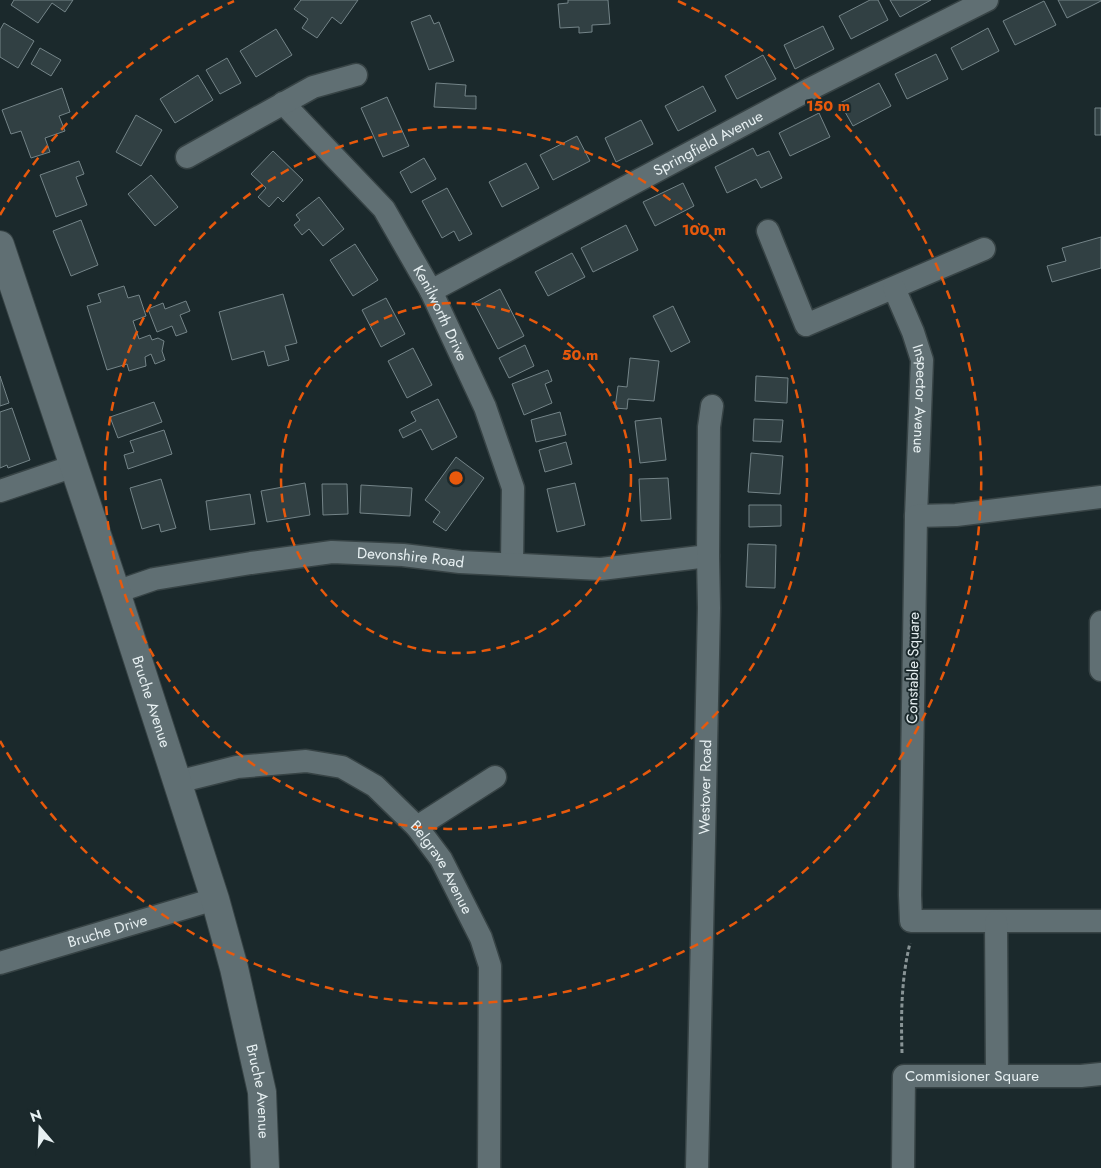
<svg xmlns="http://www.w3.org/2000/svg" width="1101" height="1168" font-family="Jost,sans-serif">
  <rect width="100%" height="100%" fill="#1b292c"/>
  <path fill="#314043" stroke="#748488" d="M14,0H73L65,12L52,3L38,23L11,5Z
    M301,0H358L341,24L332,17L317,38L302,28L308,19L294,9Z
    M568,0H608L610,24L592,25V32L579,33V27L560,28L558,4L568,3Z
    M870,0H878L888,20L851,39L839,16Z
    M890,0H931L900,17Z
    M1058,0H1101V1L1067,18Z
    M1044,1L1056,25L1015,45L1003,21Z
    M430,15L434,24L439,22L454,61L429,70L411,22Z
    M4,23L34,41L18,68L0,57V30Z
    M823,26L834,49L795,69L784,45Z
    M988,28L999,51L962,70L951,48Z
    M276,29L292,55L256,77L240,51Z
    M40,48L61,60L51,76L31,64Z
    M936,54L948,79L907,99L895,74Z
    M763,55L776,79L737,99L725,76Z
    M227,58L241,83L220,94L206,70Z
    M198,75L213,100L175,123L160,99Z
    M436,83L466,85L465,96H476V109L434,107Z
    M879,83L891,106L853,126L840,103Z
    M703,86L716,111L678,131L665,106Z
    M62,88L70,112L59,116L65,131L45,138L50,152L31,158L21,131L11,134L2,110Z
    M387,97L409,146L383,157L361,108Z
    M1095,108H1101V135H1095Z
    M819,113L830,137L790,156L779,133Z
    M136,115L162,130L141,166L116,152Z
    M641,120L653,144L616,162L605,138Z
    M577,136L590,161L553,180L540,155Z
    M753,148L757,156L769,151L782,178L761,188L756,179L727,193L715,167Z
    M273,151L303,180L283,202L278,197L269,207L258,197L266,188L251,174Z
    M424,158L436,179L411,193L400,172Z
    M79,161L84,174L76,177L87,205L56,217L40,175Z
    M526,163L539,188L502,207L489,182Z
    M151,175L178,207L155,226L128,194Z
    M683,183L694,206L655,226L643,202Z
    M447,188L472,234L459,241L454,231L442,238L422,201Z
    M319,197L344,229L323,246L309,229L302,235L294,225L300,220L296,215Z
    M81,220L98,265L71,276L53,231Z
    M626,225L638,250L593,272L581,248Z
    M1101,237V268L1052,282L1047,266L1066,261L1062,248Z
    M355,244L378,280L353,296L330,260Z
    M572,253L585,277L548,296L535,272Z
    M124,286L128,298L139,295L146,316L133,321L139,339L150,335L152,340L158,338L164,341L162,351L165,360L155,364L151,354L145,357L146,366L129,371L127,364L107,370L87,306L101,302L98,294Z
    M500,289L524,336L498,349L474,303Z
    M283,294L297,343L285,346L289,360L268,366L264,351L232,360L219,312Z
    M386,298L405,334L381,347L362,310Z
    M186,301L190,311L180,315L187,332L176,336L172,326L157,332L148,309L163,303L165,309Z
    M673,306L690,342L671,352L653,316Z
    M525,345L534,366L509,378L499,358Z
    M413,348L432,385L407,398L388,361Z
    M630,358L659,361L654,401L628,399L627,409L615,408L618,386L627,387Z
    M548,370L552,381L545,384L552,403L524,415L512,384Z
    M0,376L9,403L0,406Z
    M756,376L788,378L787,403L755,401Z
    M438,399L457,437L432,450L421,429L403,438L399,430L416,421L411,412Z
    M154,402L162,422L118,438L110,417Z
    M12,408L30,460L8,468L7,465L0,468V412Z
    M560,412L566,435L536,442L531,420Z
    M661,418L666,460L640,463L635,421Z
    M754,419L783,420L781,442L753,441Z
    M164,430L172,454L128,469L124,455L134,452L130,441Z
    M566,442L572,464L545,472L539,450Z
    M751,453L783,456L780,494L748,492Z
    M456,457L484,478L446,531L433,522L440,512L425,500Z
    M668,478L671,519L641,521L639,479Z
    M161,479L176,528L161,532L159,524L142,529L130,488Z
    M305,483L310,515L267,522L261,491Z
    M575,483L585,525L557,532L547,489Z
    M322,484H347L348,514L323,515Z
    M361,485L412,488L410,516L360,513Z
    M250,494L255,524L210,530L206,501Z
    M749,505H781V526L749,527Z
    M748,544L776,545L775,588L746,587Z"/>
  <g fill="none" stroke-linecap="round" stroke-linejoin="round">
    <defs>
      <g id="minor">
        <path id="s1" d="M283,103L384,209L431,291L485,407L513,488L512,563"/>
        <path d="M187,157L313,87L356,75"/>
        <path d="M768,231L806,325L984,249"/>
        <path id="s2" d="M894,288L913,332L922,360L916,516"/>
        <path id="s3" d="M431,291L810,89L987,0"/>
        <path d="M0,491L74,466"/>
        <path d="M1101,497L956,515L916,516L910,895L911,921H1101"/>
        <path id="s4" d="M116,592L154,579L251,563L332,552L403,555L460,562L601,569L708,556"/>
        <path d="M1101,622V670"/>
        <path id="s5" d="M177,782L237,767L306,761L342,767L375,786L417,827L441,859L481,938L490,966L489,1168"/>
        <path d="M417,827L495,777"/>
        <path d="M996,922L997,1075"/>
        <path id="s6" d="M0,963L215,899"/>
        <path id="s7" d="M697,1168L709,608L708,556L709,427L712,406"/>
        <path id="s8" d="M903,1168L904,1076H1081L1101,1074"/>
      </g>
      <g id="tertiary">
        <path id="s9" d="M0,245L116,592L215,899L234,968L262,1092L265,1168"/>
      </g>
    </defs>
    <use href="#minor" stroke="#374345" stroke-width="25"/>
    <use href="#tertiary" stroke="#374345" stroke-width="30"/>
    <path stroke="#899496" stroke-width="3" stroke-dasharray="4 2.5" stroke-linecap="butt" d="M902,1053C901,1015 901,980 910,943"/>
    <use href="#minor" stroke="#606f73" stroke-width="22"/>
    <use href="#tertiary" stroke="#606f73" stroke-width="28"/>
  </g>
  <g fill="none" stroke="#e8590c" stroke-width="2.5" stroke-dasharray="9 6">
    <circle cx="456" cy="478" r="175"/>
    <circle cx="456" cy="478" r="351"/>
    <path d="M0 215A526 526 0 0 1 234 1M678 1A526 526 0 1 1 0 741"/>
  </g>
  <g text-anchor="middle" stroke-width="4" stroke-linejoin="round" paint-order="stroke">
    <g font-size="15" fill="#e7f0f2" stroke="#1b292c">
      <text dy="5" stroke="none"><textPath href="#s3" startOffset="314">Springfield Avenue</textPath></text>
      <text dy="5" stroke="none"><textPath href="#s1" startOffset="265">Kenilworth Drive</textPath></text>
      <text dy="5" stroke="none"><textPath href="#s2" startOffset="116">Inspector Avenue</textPath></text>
      <text dy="5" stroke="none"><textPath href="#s4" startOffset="299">Devonshire Road</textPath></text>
      <text transform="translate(913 668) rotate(-89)" y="5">Constable Square</text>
      <text dy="5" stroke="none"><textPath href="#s9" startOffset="481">Bruche Avenue</textPath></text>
      <text dy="5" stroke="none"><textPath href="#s7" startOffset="381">Westover Road</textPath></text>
      <text dy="5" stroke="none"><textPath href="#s5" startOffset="312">Belgrave Avenue</textPath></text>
      <text dy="5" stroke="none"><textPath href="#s6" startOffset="112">Bruche Drive</textPath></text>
      <text dy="5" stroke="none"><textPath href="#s8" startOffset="160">Commisioner Square</textPath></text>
      <text dy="5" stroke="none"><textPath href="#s9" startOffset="886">Bruche Avenue</textPath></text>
    </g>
  </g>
  <circle cx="456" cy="478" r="8" fill="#e8590c" stroke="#1b292c" stroke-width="2.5"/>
  <g font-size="15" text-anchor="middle" font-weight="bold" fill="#e8590c" stroke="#1b292c" stroke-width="4" stroke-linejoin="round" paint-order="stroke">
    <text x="828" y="111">150 m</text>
    <text x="704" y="235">100 m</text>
    <text x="580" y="360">50 m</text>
  </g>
  <g transform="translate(40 1128) rotate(341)" stroke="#1b292c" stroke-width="4" paint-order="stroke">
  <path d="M0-4L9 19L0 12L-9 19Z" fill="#e7f0f2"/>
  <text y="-8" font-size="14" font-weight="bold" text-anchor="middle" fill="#e7f0f2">N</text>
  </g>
</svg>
